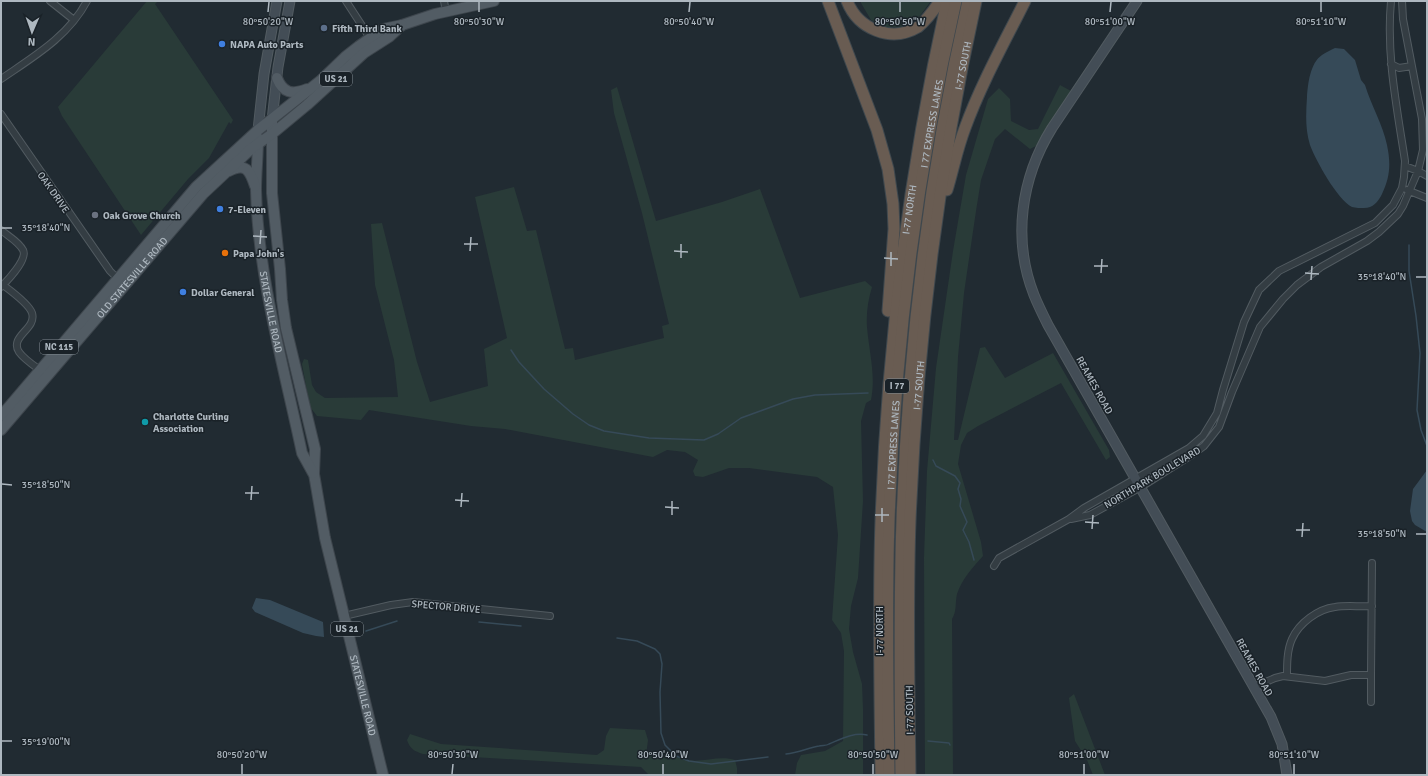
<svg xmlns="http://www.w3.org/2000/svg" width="1428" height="776" font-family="Signika,sans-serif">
  <rect width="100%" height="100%" fill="#212b32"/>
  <path fill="#293b38" d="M147,1H158L155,4L233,120L231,124L229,122L209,158L188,179L141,235L62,116L58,107Z
    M861,1H931L919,17L905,26L885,28L871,20L861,3Z
    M1060,85L1071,91L1036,146L1030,149L1005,129L995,139L981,180L976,211L964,293L958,357L954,440H958L980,348L985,347L1005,378L1053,353L1109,450L1110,457L1106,460L1061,383L978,426L967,433L961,445L958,464L981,542L983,556C973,567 962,579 957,594C955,603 957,611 952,619L953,775H925L924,558L927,471L936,368L953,251L966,175L988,99L999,88L1010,99L1011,121L1029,130L1038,129Z
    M617,87L656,221L722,202L760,189L800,298L865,281L872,287C868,300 866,314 867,327C869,351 876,376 871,400L866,403L861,421L863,501L858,578L851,606L849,629L853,652L862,684L863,709V775H795L797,763L801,755L825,751L843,741L844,651L841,633L832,620L838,535L833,487L817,477L749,468H729L703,477L695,476L693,471L698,460L685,452L667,450L653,457L505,429L471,426L369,410L361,420L317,416L310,407L302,364L304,359L308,360L312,385L316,392L325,398L398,397L394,360L375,285L371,224L382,223L417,362L430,402L488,386L484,349L507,338L475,197L514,187L527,231L536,230L565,349L573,348L575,360L664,338L662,326L669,324L642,213L614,113L611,90Z
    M1074,694L1105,775H1093L1087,760L1075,741L1069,698Z
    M610,728L645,730L648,740L646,756H653L662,751C670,753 679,758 687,760C703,763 719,755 735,760L737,768V775H649L641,767L423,754C414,751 410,749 407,740L410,734L441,744L597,755L604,750L606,736Z"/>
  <path fill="#364a58" d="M1335,48L1344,49L1355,60L1361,80L1365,85C1371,105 1383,125 1387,145C1391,164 1390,177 1382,194C1378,202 1373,208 1364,208C1360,208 1356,208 1352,207C1337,199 1316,161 1310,145C1305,129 1306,113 1307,97C1308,84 1310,63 1322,55C1326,52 1331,50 1335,48Z
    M1427,470V532L1415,525L1412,521L1410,511L1413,489Z
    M256,598L270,600L323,622L324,637L316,636L303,633L255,612L252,608Z"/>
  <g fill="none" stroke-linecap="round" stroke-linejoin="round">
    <path stroke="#364a58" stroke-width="1.5" d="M1409,245V271L1416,316L1420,353L1417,410L1421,430L1427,446
      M511,350L519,362L544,389L573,414L589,425L604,431L649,438L704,440L718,434L741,418L793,399L815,395L868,393
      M933,460L936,466L955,476L960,483L958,489L961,499L960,506L967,522L963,530L969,542L974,560
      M479,622L521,626
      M366,631L397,621
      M617,638L637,641L655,649L660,654L662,664L660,692L661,733L665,745L676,756L689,761L711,764L768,757
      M928,741L949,743L950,745
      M786,754C798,753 808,748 819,746C823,745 826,746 829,744C841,739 854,732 867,735"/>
    <defs>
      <path id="street" d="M50,1L74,20
        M346,1L370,38
        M444,1L446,12
        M1391,64L1399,68L1412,66
        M1,79C33,57 68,37 87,1
        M1,114L110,271L120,281
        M1405,166L1418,171L1427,176
        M1407,190L1427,198
        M1,230C8,236 19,242 23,250C28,259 7,281 1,287
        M3,285C11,291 29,304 32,313C37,329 9,336 19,352C24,359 33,365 40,370
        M1071,519L1090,515L1141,487L1193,454L1204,446L1219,427L1232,392L1260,327L1283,299L1297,285L1321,267L1367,241L1379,232L1398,214L1403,206L1418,171L1423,150L1422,119L1403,19L1402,1
        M994,566L999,558L1069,519L1084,508L1189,448L1203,436L1217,413L1223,390L1244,322L1259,290L1279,271L1375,223L1393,205L1402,188L1404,177L1405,161C1397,108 1386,55 1391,1
        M344,616L391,605L413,602L550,616
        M1287,676C1287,664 1287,650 1292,639C1299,623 1318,609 1335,607C1347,605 1360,607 1372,606
        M1254,687L1275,678L1283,676L1325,681L1351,675H1371L1372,563
        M1371,702V675"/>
      <path id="secondary" d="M1137,1L1052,128C1021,178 1012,239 1034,295C1038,305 1043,315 1048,325L1271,717L1282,744L1287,775
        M272,120L278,67L290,1
        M258,130L264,74L277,1"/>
      <g id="primary">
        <path d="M277,78C283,93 292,95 307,89"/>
        <path id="s1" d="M272,120V193L280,269L282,300L286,328L315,449L314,474L325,538L383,775"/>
        <path id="s2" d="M258,138C258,156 256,173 256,190C258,278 284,367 302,453L313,473"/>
        <path d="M229,171C246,162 250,171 255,186"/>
        <path d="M1,416L196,187L258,130L320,81L345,57L359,46L383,29L402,25L435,14L494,1"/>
        <path id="s3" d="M1,430L203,194L252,148L272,134L307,105L364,53L389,37L402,25"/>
      </g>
      <g id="highway">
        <path d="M828,1L877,130L888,169L893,204L894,229L888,311"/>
        <path d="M847,1C858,29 891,43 918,27C927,20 934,10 940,1"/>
        <path d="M947,190C953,170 957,149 965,128C981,84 1004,43 1025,1"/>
        <path id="s4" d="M881,775C880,690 878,605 881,521C887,346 909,172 947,1"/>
        <path id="s5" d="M889,775C888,690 886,605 889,521C895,346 917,172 956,1"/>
        <path d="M901,775C900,690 899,605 902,521C908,346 929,172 968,1"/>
        <path id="s6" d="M910,775C909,690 907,605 910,521C917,346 938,172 976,1"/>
      </g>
    </defs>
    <use href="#street" stroke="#525b61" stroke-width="8"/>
    <use href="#secondary" stroke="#525b61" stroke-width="11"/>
    <use href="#primary" stroke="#3e464d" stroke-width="12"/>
    <use href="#highway" stroke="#3f484e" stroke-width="13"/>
    <use href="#street" stroke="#343d43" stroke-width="6"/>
    <use href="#secondary" stroke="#434d56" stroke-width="9"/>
    <use href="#primary" stroke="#525c64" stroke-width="10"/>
    <use href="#highway" stroke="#695c52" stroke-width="11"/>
  </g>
  <path fill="none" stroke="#aeb8c0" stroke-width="1.5" d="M268,12L269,2M479,12V2M689,12L690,2M900,12V2M1110,12L1111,2M1321,12V2M2,228H12M253,236L267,237M260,244L261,230M464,244H478M470,251L471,237M674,251L688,252M681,258V244M884,258L898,259M891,266V252M1094,266H1108M1101,273L1102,259M1305,273L1319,274M1416,277H1426M1311,280L1312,266M2,484L12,485M245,493H259M251,500L252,486M455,500L469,501M461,507L462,493M665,507L679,508M672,515V501M875,515H889M882,522V508M1085,522L1099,523M1092,529L1093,515M1296,530H1310M1416,534H1426M1302,537L1303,523M2,741H12M242,774V764M452,774L453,764M663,774V764M873,774V764M1084,774V764M1294,774V764"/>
  <circle fill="#5c6f8a" stroke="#1a2228" stroke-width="1.5" cx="324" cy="28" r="4"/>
  <g fill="#3f7fe0" stroke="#1a2228" stroke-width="1.5">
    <circle cx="222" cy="44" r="4"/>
    <circle cx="220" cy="209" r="4"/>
    <circle cx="183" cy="292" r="4"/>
  </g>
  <circle fill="#6b7280" stroke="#1a2228" stroke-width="1.5" cx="95" cy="215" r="4"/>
  <circle fill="#e8710a" stroke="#1a2228" stroke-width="1.5" cx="225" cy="253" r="4"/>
  <circle fill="#0f9aa8" stroke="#1a2228" stroke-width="1.5" cx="145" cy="422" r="4"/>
  <g text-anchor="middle" stroke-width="3" stroke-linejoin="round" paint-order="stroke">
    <g fill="#1a2228" stroke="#828b92" stroke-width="1">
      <rect x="320" y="72" width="32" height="14" rx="3"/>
      <rect x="40" y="340" width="38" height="14" rx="3"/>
      <rect x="885" y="379" width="24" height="14" rx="3"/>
      <rect x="331" y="622" width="32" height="14" rx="3"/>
    </g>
    <g font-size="9" font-weight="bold" fill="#aeb8c0">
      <text x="336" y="82">US 21</text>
      <text x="59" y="350">NC 115</text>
      <text x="897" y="389">I 77</text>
      <text x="347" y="632">US 21</text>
    </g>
    <g font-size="10" font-weight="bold" fill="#aeb8c0" stroke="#1a2228" text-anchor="start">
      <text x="332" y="32">Fifth Third Bank</text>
      <text x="230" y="48">NAPA Auto Parts</text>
      <text x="228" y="213">7-Eleven</text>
      <text x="103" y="219">Oak Grove Church</text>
      <text x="233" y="257">Papa John's</text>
      <text x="191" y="296">Dollar General</text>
      <text x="153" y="420">Charlotte Curling<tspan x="153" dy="12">Association</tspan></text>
    </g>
    <g font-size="10" fill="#aeb8c0" stroke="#1a2228">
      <text dy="4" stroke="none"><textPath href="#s6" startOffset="713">I-77 SOUTH</textPath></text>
      <text dy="4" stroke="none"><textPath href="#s5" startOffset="654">I 77 EXPRESS LANES</textPath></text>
      <text transform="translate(54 192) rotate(55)" y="4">OAK DRIVE</text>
      <text dy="4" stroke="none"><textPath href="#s4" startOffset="567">I-77 NORTH</textPath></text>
      <text dy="4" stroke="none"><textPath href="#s3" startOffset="201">OLD STATESVILLE ROAD</textPath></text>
      <text dy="4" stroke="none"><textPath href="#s2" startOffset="175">STATESVILLE ROAD</textPath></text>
      <text transform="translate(1095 385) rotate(61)" y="4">REAMES ROAD</text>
      <text dy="4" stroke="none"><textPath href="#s6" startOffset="390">I-77 SOUTH</textPath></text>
      <text dy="4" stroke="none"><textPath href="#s5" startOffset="330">I 77 EXPRESS LANES</textPath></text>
      <text transform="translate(1152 477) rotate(-31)" y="4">NORTHPARK BOULEVARD</text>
      <text transform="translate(446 606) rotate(5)" y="4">SPECTOR DRIVE</text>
      <text transform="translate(879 631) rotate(-90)" y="4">I-77 NORTH</text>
      <text transform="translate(1255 667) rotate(61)" y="4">REAMES ROAD</text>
      <text dy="4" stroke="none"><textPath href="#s1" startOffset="585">STATESVILLE ROAD</textPath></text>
      <text transform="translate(909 710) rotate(-91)" y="4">I-77 SOUTH</text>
    </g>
  </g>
  <g font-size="10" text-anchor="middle" fill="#aeb8c0" stroke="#1a2228" stroke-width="3" stroke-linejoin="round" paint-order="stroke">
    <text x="268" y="25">80°50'20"W</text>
    <text x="479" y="25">80°50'30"W</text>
    <text x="689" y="25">80°50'40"W</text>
    <text x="900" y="25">80°50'50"W</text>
    <text x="1110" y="25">80°51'00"W</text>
    <text x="1321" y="25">80°51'10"W</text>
    <text x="46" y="231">35°18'40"N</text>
    <text x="1382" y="280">35°18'40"N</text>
    <text x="46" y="488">35°18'50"N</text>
    <text x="1382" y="537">35°18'50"N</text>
    <text x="46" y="745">35°19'00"N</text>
    <text x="242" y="758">80°50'20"W</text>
    <text x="453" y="758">80°50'30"W</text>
    <text x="663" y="758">80°50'40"W</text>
    <text x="873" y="758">80°50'50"W</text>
    <text x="1084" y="758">80°51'00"W</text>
    <text x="1294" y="758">80°51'10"W</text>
  </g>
  <rect width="1428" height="776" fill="none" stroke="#aeb8c0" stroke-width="4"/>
  <g transform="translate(32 32) rotate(182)" stroke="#1a2228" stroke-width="3" paint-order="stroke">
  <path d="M0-3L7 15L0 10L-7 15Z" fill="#aeb8c0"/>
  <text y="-6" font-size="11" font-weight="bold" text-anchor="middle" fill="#aeb8c0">N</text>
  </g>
</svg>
